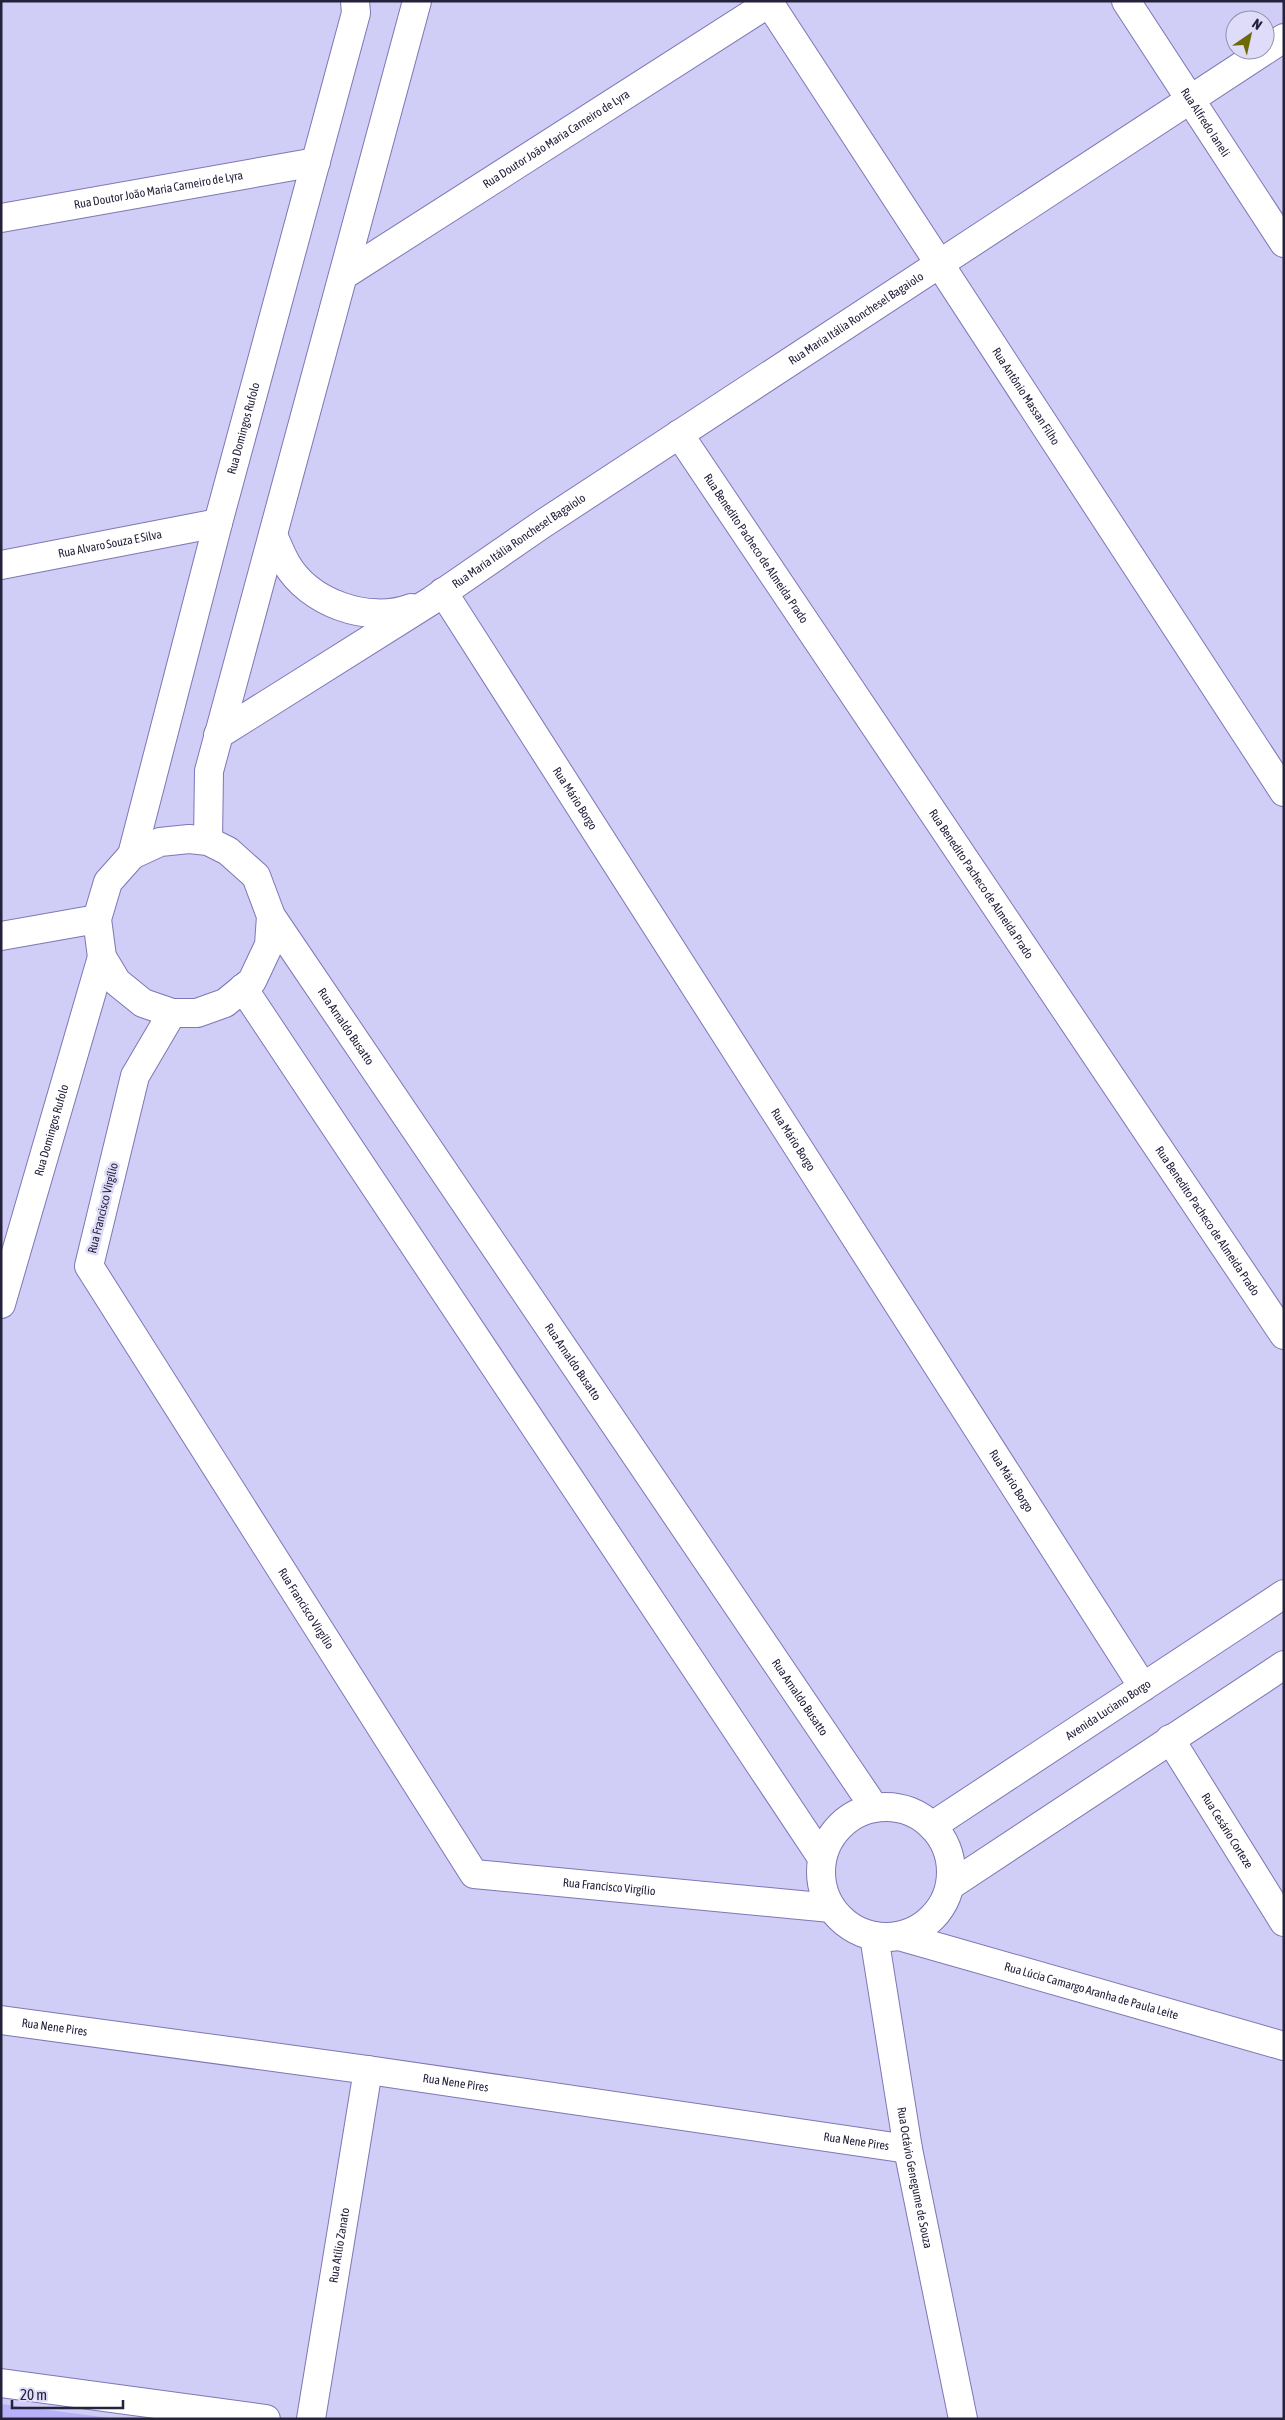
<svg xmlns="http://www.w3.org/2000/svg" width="1285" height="2420" font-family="'Asap Condensed',sans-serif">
  <rect width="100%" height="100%" fill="#d0cdf6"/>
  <path fill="#b7b1f9" d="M1,2404L118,2419H1Z"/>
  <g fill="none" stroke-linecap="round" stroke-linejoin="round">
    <defs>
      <g id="street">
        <path id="s1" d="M768,1L1284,792"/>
        <path id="s2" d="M1126,1L1284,243"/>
        <path id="s3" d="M1,218L316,162"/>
        <path id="s4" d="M344,275L769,3"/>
        <path id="s5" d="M679,434L1284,1335"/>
        <path d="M273,535C277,544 281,554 286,563C309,603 368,624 411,608"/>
        <path id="s6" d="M1,565L218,523"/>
        <path id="s7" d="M443,592L1143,1687"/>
        <path id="s8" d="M218,735L431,601L544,523L1284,38"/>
        <path d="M208,841L209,771L417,1"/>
        <path id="s9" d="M132,855L218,523L356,13L355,1"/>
        <path id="s10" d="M271,916L269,945L252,981L225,1003L197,1013H172L143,1003L117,982L102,957L97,919L108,882L132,855L160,842L189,839L208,841L228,851L256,876L271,916L874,1807"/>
        <path d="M1,936L97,919"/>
        <path d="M243,988L822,1858"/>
        <path id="s11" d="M172,1013L135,1076L89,1266L474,1874L831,1908"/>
        <path id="s12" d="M1,1304L102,957"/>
        <path id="s13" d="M1170,1739L1284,1922"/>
        <circle cx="886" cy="1872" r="65"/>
        <path id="s14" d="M932,1826L1284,1594"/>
        <path d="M951,1885L1284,1665"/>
        <path id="s15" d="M874,1936L908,2149L963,2419"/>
        <path id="s16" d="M899,1936L1284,2046"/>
        <path id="s17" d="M1,2020L368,2070L908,2149"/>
        <path id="s18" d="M311,2419L368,2070"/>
      </g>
      <path id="secondary" d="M1,2383L266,2419"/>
    </defs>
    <use href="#street" stroke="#7d77b5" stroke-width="30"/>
    <use href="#secondary" stroke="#7d77b5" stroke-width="30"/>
    <use href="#street" stroke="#fff" stroke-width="28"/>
    <use href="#secondary" stroke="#fff" stroke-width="28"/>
  </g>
  <g text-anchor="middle" stroke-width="5" stroke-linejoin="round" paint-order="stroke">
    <g font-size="12" fill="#24213b" stroke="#dedcf8">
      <text dy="4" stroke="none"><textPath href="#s2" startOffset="145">Rua Alfredo Ianeli</textPath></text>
      <text dy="4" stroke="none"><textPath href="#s4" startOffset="252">Rua Doutor João Maria Carneiro de Lyra</textPath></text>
      <text dy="4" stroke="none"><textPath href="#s3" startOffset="160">Rua Doutor João Maria Carneiro de Lyra</textPath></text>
      <text dy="4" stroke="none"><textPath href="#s8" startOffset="762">Rua Maria Itália Ronchesel Bagaiolo</textPath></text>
      <text dy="4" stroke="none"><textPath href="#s1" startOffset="472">Rua Antônio Massan Filho</textPath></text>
      <text dy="4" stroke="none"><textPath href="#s9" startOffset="441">Rua Domingos Rufolo</textPath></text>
      <text dy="4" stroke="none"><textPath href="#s8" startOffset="358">Rua Maria Itália Ronchesel Bagaiolo</textPath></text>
      <text dy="4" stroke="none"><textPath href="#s6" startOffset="111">Rua Alvaro Souza E Silva</textPath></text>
      <text dy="4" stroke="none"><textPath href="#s5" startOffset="138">Rua Benedito Pacheco de Almeida Prado</textPath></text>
      <text dy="4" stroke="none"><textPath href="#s7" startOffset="245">Rua Mário Borgo</textPath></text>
      <text dy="4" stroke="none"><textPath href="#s5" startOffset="542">Rua Benedito Pacheco de Almeida Prado</textPath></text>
      <text dy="4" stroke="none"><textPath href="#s10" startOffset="680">Rua Arnaldo Busatto</textPath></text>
      <text dy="4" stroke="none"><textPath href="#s12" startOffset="181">Rua Domingos Rufolo</textPath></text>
      <text dy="4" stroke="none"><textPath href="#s7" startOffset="650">Rua Mário Borgo</textPath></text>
      <text transform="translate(103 1208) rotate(-76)" y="4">Rua Francisco Virgílio</text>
      <text dy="4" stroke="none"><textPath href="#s5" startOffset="948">Rua Benedito Pacheco de Almeida Prado</textPath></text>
      <text dy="4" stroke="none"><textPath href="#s10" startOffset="1085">Rua Arnaldo Busatto</textPath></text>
      <text dy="4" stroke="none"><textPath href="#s7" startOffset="1055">Rua Mário Borgo</textPath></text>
      <text dy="4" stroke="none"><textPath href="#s11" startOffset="674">Rua Francisco Virgílio</textPath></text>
      <text dy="4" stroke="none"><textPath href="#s10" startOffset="1490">Rua Arnaldo Busatto</textPath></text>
      <text dy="4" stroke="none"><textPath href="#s14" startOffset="211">Avenida Luciano Borgo</textPath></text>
      <text dy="4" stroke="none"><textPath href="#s13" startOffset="108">Rua Cesário Corteze</textPath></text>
      <text dy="4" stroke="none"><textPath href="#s11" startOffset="1124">Rua Francisco Virgílio</textPath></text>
      <text dy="4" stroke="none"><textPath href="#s16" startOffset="200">Rua Lúcia Camargo Aranha de Paula Leite</textPath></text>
      <text dy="4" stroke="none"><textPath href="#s17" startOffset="54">Rua Nene Pires</textPath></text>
      <text dy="4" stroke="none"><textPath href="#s17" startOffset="459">Rua Nene Pires</textPath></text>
      <text dy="4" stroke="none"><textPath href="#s17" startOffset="864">Rua Nene Pires</textPath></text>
      <text dy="4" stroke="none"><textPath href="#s15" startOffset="245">Rua Octávio Genegume de Souza</textPath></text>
      <text dy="4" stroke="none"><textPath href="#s18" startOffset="176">Rua Atílio Zanato</textPath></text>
    </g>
  </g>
  <rect width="1285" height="2420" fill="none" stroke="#24213b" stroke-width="5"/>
  <g transform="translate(1250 35) rotate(34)"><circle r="24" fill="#dedcf8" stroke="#9491ac"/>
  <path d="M0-4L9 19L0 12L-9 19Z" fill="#6d6a06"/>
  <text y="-8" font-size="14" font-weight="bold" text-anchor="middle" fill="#24213b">N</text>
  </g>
  <path d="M12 2400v8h111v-8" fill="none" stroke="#24213b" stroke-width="2.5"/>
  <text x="20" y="2400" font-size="15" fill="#24213b" stroke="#dedcf8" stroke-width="4" paint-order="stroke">20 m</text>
</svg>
